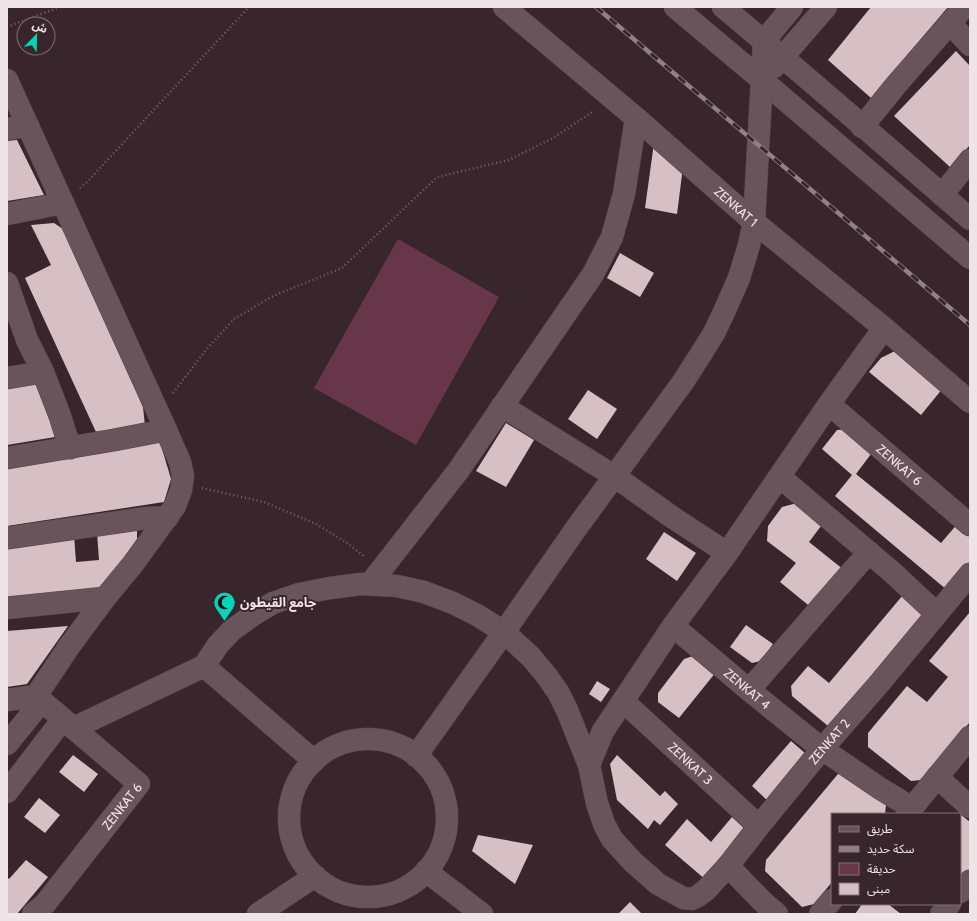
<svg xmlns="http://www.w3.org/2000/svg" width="977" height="921" font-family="Cabin,'Noto Sans Arabic',sans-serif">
  <rect width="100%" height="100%" fill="#38262c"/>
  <path fill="#683649" d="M398,239L499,297L416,445L314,388Z"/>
  <path fill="#d7bfc6" d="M871,7H948L871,98L828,60Z
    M956,51L970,66V145L950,167L894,116Z
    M17,140L44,195L7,201V141Z
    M654,143L683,167L677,214L645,208Z
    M54,223L69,233L143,407L145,426L96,432L25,278L51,265L31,225Z
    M620,253L654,273L640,297L607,278Z
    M897,350L943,388L921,415L869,372L881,358Z
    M41,378L55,437L7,445V383Z
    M588,390L617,409L597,439L568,419Z
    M506,423L534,440L506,487L476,471Z
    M848,429L874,450L856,474L941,543L959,522L970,532V569L947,590L835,496L852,475L822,449L837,430Z
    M160,442L171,479L164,502L7,526V465Z
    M797,503L824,522L809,542L844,570L813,609L780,582L796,563L767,541L768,526L782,507Z
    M137,525V542L102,592L7,604V544L74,535L76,562L99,560L97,533Z
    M664,532L696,553L677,581L646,559Z
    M903,595L926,617L828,726L792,696L791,686L808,666L829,683Z
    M970,612V722L921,780L911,781L868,747V733L907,686L927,702L948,677L929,661Z
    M746,625L773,644L761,661L752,663L730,647Z
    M68,626L27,684L7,687V631Z
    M696,655L716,672L679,718L658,702V693L684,659Z
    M597,681L610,689L601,702L589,694Z
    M791,741L806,754L768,801L752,786Z
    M73,755L98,774L84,792L59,772Z
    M617,755L660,796L665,791L678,804L660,825L654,820L648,829L617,800L610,764Z
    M850,772L886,805L885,814H832V882L814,904L802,907L765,871L766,860L838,774Z
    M39,798L60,815L45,833L24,817Z
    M960,814L970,822V875L960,886Z
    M732,817L748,832L706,880L665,845L687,819L711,842Z
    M478,835L533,845L515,884L472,851Z
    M26,860L48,877L17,914H7V877L9,879Z
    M630,902L642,914H618Z
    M862,904H888L901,914H855Z"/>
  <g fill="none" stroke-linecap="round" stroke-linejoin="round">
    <defs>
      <g id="minor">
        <path id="s1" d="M504,7L636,118L754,222L884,328L970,402"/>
        <path d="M675,7L762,80L970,258"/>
        <path d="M723,7C806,76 888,148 970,219"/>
        <path d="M950,23L970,45"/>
        <path d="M774,67L826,7"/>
        <path d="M7,80L166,430L180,462L183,476L181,490L175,506L133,564L105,598L68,648L36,696"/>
        <path d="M862,127L896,85L964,7"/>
        <path d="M7,129L28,126"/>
        <path d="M942,195L970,160"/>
        <path d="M7,214L63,203"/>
        <path d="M7,283L27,340L43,372L60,416L70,448"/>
        <path d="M7,378L43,372"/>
        <path id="s2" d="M829,404L970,525"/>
        <path d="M502,406L614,476L672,517L727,553"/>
        <path d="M7,458L114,440L166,430"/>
        <path d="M780,477L892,572L937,614"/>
        <path d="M7,538L146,518L168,517"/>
        <path d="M370,584L458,471L593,274L612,237L617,219L624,194L636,118"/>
        <path d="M7,608L105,598"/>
        <path id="s3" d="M673,626L749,690L822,749L881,789L912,808"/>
        <path d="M204,666L314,761"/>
        <path d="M749,690L869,552"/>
        <path d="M7,700L36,696"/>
        <path id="s4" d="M623,701L759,826"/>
        <path id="s5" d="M74,728L204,666L218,645L232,630L253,615L273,603L299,594L330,588L361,584L397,586L424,592L453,603L477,615L504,632L531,657L546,675L558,692L567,710L589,765L597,803L604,824L612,839L633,862L658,884L683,898L692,899L698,896L706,890L728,866L759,826L822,749L878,685L970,574"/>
        <circle cx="368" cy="818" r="79"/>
        <path d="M7,744L42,701"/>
        <path d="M416,756L504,632L575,530L683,382L701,354L714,333L724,312L739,278L749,245L754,222L764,41L792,7"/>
        <path d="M589,765L603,731L673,626L727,553L829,404L884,328"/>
        <path d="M937,777L970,807"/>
        <path d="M7,792L63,719"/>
        <path d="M907,814L970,737"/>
        <path d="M728,866L763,902L777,914"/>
        <path d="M426,871L482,914"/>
        <path d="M960,892L970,881"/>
        <path id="s6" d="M33,914L45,904L139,784L36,696"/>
        <path d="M258,914L315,876"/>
        <path d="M820,914L832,900"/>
        <path d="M941,914L950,904"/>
      </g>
    </defs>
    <use href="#minor" stroke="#56464b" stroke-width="23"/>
    <path stroke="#75646a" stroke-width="2.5" stroke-dasharray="1 3" stroke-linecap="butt" d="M7,27L60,7
      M80,188L87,182L249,7
      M173,393L206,350L234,319L273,296L342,268L437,177L509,160L553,138L594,111
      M202,488L264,502L316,524L347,543L365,557"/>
    <use href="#minor" stroke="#68545a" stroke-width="22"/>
    <defs>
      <path id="rail" d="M596,7L970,325"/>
    </defs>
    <use href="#rail" stroke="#918186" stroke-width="4.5"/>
    <use href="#rail" stroke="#38262c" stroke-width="3" stroke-dasharray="9" stroke-linecap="butt"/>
  </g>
  <defs>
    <symbol id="mosque-pin" viewBox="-11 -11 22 30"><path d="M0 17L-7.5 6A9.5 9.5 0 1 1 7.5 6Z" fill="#04d5b6" stroke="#38262c"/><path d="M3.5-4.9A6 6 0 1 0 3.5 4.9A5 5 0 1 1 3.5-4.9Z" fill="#111"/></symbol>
  </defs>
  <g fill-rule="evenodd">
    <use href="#mosque-pin" x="212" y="590" width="25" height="34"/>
  </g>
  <g text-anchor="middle" stroke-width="4" stroke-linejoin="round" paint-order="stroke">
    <g font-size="13" fill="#f1e4e8" stroke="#38262c">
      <text dy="5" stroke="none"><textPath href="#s1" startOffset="306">ZENKAT 1</textPath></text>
      <text dy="5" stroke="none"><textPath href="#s2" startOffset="93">ZENKAT 6</textPath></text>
      <text dy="5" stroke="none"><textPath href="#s3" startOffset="97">ZENKAT 4</textPath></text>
      <text dy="5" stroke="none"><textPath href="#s5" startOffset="1033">ZENKAT 2</textPath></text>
      <text dy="5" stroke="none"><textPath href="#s4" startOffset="92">ZENKAT 3</textPath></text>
      <text dy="5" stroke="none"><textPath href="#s6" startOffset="140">ZENKAT 6</textPath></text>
    </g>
    <g font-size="13" font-weight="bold" fill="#f1e4e8" stroke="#38262c" text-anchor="start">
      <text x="240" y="607">جامع القيطون</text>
    </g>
  </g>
  <rect width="977" height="921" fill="none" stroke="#f1e4e8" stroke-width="16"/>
  <rect x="831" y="813" width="130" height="92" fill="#38262c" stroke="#827277"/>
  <rect x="839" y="826" width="20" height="6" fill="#68545a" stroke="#827277"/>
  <text x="867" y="833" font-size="12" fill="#f1e4e8">طريق</text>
  <rect x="839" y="846" width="20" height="6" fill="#918186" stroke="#827277"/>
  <text x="867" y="853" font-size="12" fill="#f1e4e8">سكة حديد</text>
  <rect x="839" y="863" width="20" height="12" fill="#683649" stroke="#827277"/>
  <text x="867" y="873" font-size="12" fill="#f1e4e8">حديقة</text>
  <rect x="839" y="883" width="20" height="12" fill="#d7bfc6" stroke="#827277"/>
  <text x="867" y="893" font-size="12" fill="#f1e4e8">مبنى</text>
  <g transform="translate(36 36) rotate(23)"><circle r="19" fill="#38262c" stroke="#827277"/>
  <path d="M0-3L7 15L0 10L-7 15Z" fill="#04d5b6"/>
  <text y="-6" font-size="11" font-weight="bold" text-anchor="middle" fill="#f1e4e8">ش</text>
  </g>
</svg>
